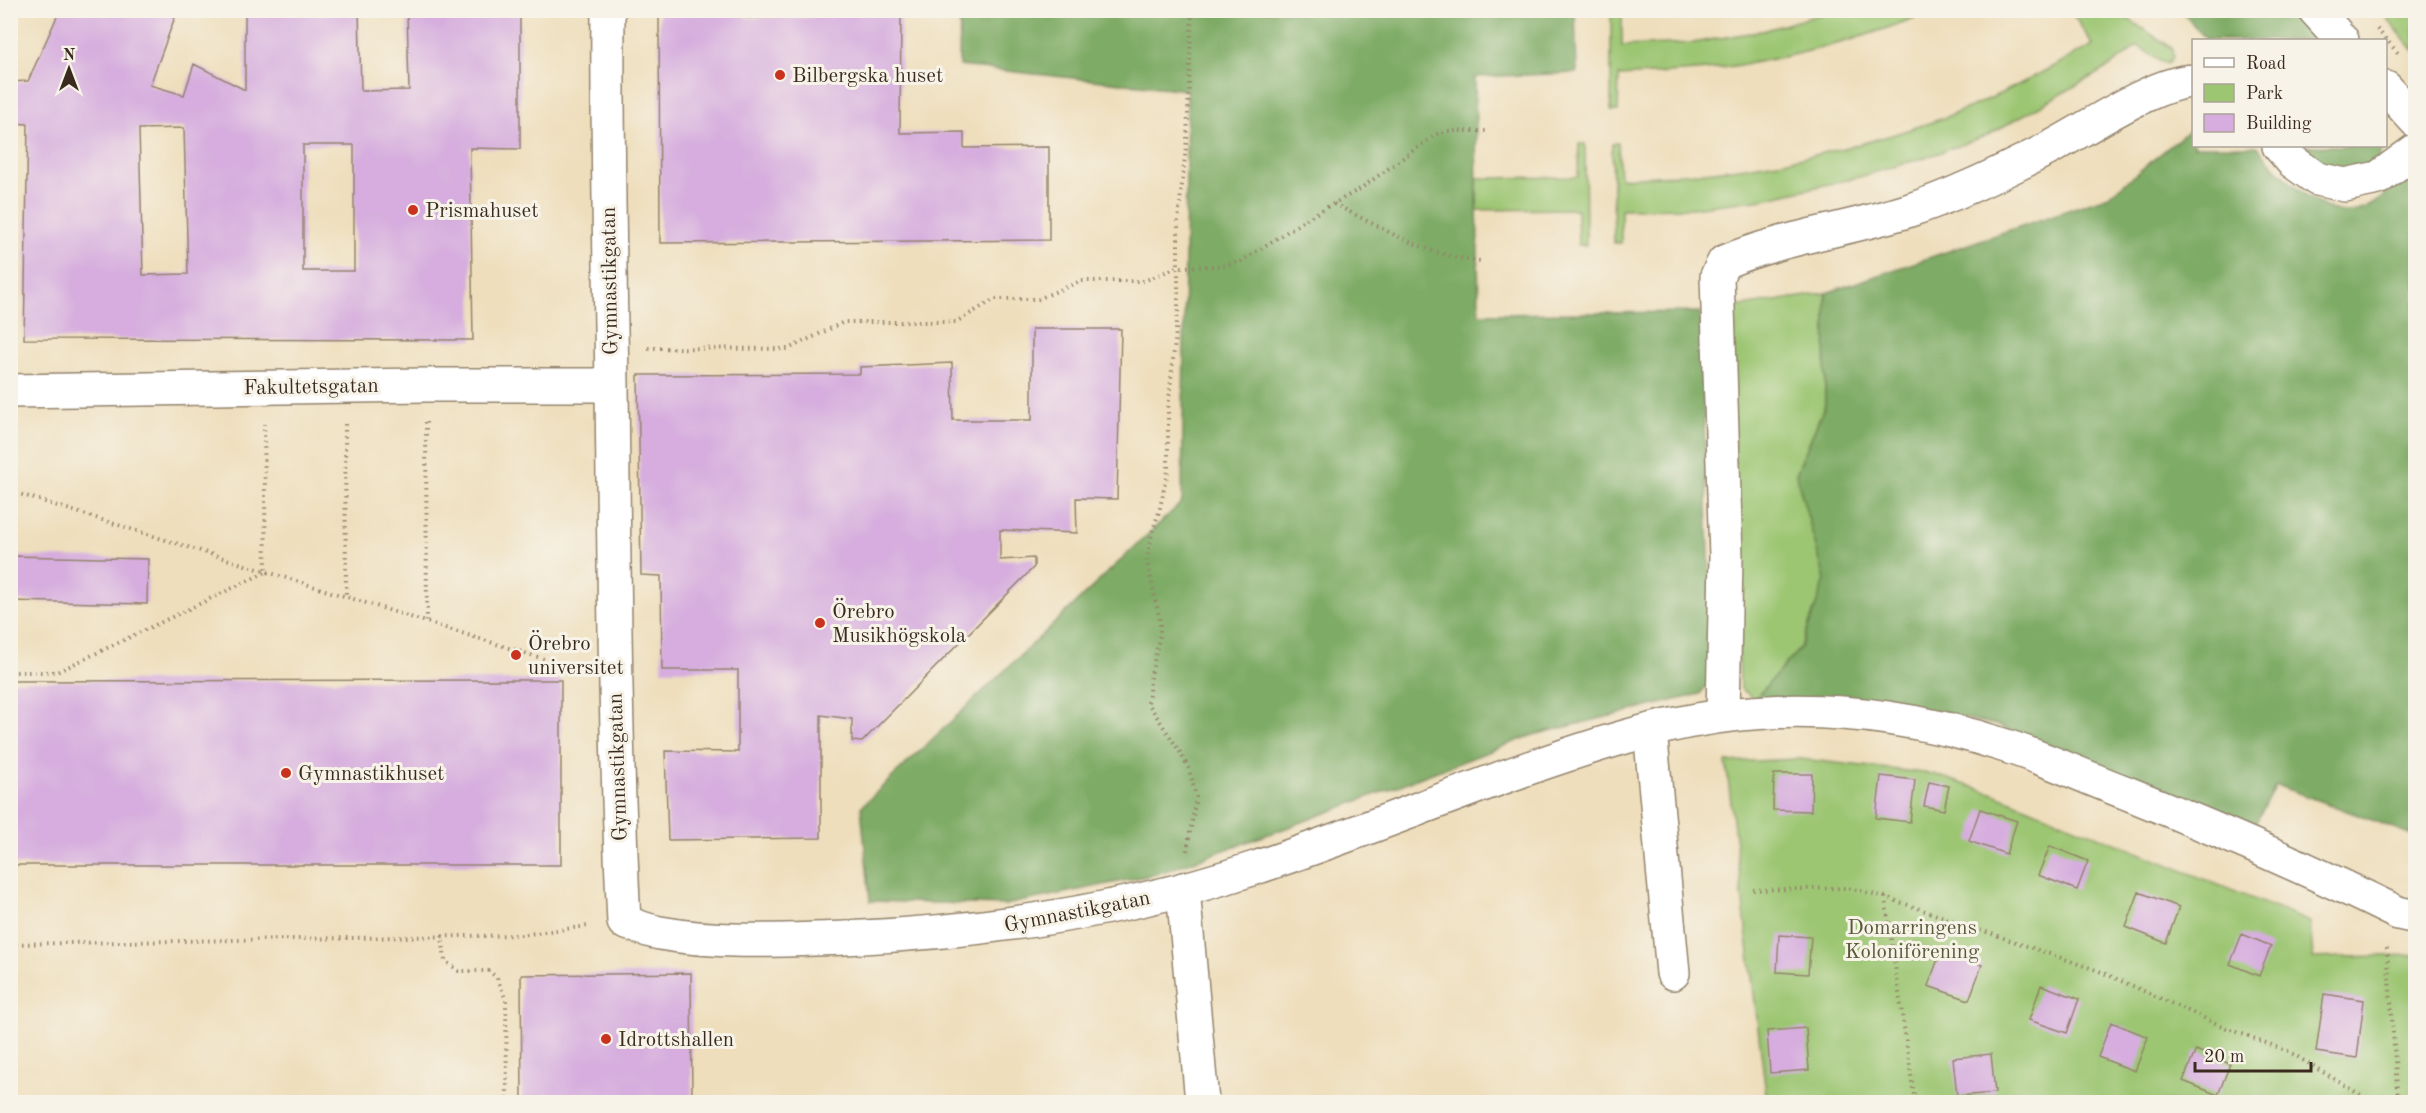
<svg xmlns="http://www.w3.org/2000/svg" width="2426" height="1113" font-family="'Old Standard TT',serif">
  <rect width="100%" height="100%" fill="#f7f3e8"/>
  <filter id="ink" filterUnits="userSpaceOnUse"><feTurbulence type="fractalNoise" baseFrequency=".0167" numOctaves="2"/><feDisplacementMap in="SourceGraphic" scale="12" xChannelSelector="R" yChannelSelector="G"/><feConvolveMatrix kernelMatrix="1 2 1 2 8 2 1 2 1" color-interpolation-filters="sRGB"/></filter>
  <filter id="wash" filterUnits="userSpaceOnUse"><feTurbulence type="fractalNoise" baseFrequency=".008" numOctaves="4" result="noise"/><feDisplacementMap in="SourceGraphic" scale="24" xChannelSelector="R" yChannelSelector="G"/><feGaussianBlur stdDeviation="1.35" result="paint"/><feColorMatrix in="noise" values="0 0 0 0 0 0 0 0 0 0 0 0 0 0 0 0 0 1.4 0 .05"/><feComposite in="paint" operator="in"/></filter>
  <g filter="url(#wash)">
    <rect width="100%" height="100%" fill="#eedebc"/>
    <path fill="#9dc673" stroke="#6c7848" stroke-width="1.5" d="M1611,11H1622V46L1693,43L1766,30L1832,11H1931C1861,41 1782,60 1706,70C1677,73 1648,74 1619,76L1618,111H1611Z
      M2074,11H2116L2172,48L2173,57L2168,64L2161,62L2138,46L2109,67L1988,135L1930,156L1859,177L1764,199L1691,208L1621,209V243H1614L1612,144L1618,143L1620,178C1728,174 1829,158 1932,122C1988,103 2041,73 2093,45L2074,16Z
      M2381,11H2415V52Z
      M1579,144H1585L1586,245H1578L1577,209L1477,210V178L1578,177Z
      M1826,293L1825,405L1796,474L1826,580L1801,647L1755,699L1740,688L1730,308Z
      M1801,759L1933,774L1994,794L2310,922L2313,958L2415,955V1102H1767L1726,762Z"/>
    <path fill="#7eab65" stroke="#5c6a42" stroke-width="1.5" d="M960,11H1575L1577,73L1475,77L1479,314L1700,312L1713,664L1710,681L1700,694L1533,735L1289,827L1157,874L1005,905L870,901L861,807L1182,502L1187,90L959,66Z
      M2181,11H2288L2316,40H2207Z
      M2193,127L2194,146H2257C2280,174 2329,232 2371,205C2386,196 2398,182 2415,181V836L2276,785L2253,828L1996,725L1921,709L1755,699L1801,647L1825,580L1796,474L1825,405L1826,293L2109,196Z
      M2300,146H2383C2381,162 2367,169 2354,176L2313,160Z"/>
    <g id="blocks">
      <path fill="#d6adde" fill-rule="evenodd" d="M60,10H175V17L150,85L184,95L194,64L245,90V10H359L361,91L409,90L407,10H520V149L470,148L473,340L24,339L28,124L10,123V82L28,81ZM184,128L188,274L143,275L139,129ZM303,145H354V271H303Z
        M659,10H746V18L812,17V10H901L900,133L964,132V148L1049,147V240L660,243Z
        M1032,329H1121L1117,499L1076,498L1077,533L1000,530V560L1034,558V567L862,742L852,741V719L821,715V838L668,840L665,751L738,752V670H662L661,576L641,575L638,375L860,374V367L952,363L953,420H1032Z
        M10,556L148,559L147,604L10,601Z
        M561,680V865H10V681Z
        M1774,774H1812L1811,811L1773,810Z
        M1881,776L1915,780L1910,822L1876,818Z
        M1929,782L1949,786L1944,810L1924,806Z
        M1980,809L2017,821L2006,854L1969,841Z
        M2050,846L2088,861L2077,890L2038,875Z
        M2139,892L2179,907L2166,943L2126,927Z
        M2242,934L2271,946L2259,976L2230,964Z
        M1779,935L1811,937L1808,974L1777,972Z
        M1941,951L1982,965L1969,1000L1928,986Z
        M691,973L692,1102H522L521,975Z
        M2041,985L2079,999L2067,1033L2029,1020Z
        M2324,994L2364,1000L2357,1058L2316,1052Z
        M2111,1022L2148,1037L2135,1071L2098,1057Z
        M1806,1028L1809,1070L1770,1073L1767,1031Z
        M2196,1050L2230,1064L2218,1095L2183,1081Z
        M1991,1054L1995,1093L1957,1096L1953,1058Z"/>
    </g>
  </g>
  <g filter="url(#ink)">
    <use href="#blocks" fill-opacity="0" stroke="#94846d" stroke-width="1.5"/>
    <g fill="none" stroke-linecap="round" stroke-linejoin="round">
      <defs>
        <path id="minor" d="M608,10C607,136 610,261 612,386C614,565 615,743 624,922C636,926 648,931 660,933C720,944 784,940 845,938C983,932 1123,912 1255,868C1355,835 1452,794 1552,760C1622,736 1694,715 1768,712C1847,708 1931,721 2006,746C2047,759 2087,778 2127,793C2219,830 2309,869 2398,913L2416,917
          M2315,10L2342,40
          M2386,88L2416,121
          M2279,146L2292,161L2317,179L2345,185L2378,178L2416,150
          M10,391L426,385H612
          M1723,716L1726,557L1717,276L1724,262C1782,238 1844,230 1904,212C1951,197 1998,174 2042,152C2081,133 2152,82 2194,81
          M1650,730L1673,973
          M1183,889L1202,1102"/>
      </defs>
      <use href="#minor" stroke="#94846d" stroke-width="36"/>
      <path stroke="#94846d" stroke-width="4" stroke-dasharray="1.5 4.5" stroke-linecap="butt" d="M2377,29L2398,53
        M1334,204C1381,227 1431,259 1483,261
        M648,348L788,349L844,322H956L995,299H1038L1081,281H1144L1177,267L1222,266L1240,262L1313,215L1360,189L1435,135L1446,131H1486
        M426,422L427,622
        M345,424L346,597
        M10,491L579,670
        M10,672H57L266,572L264,424
        M1187,851L1196,797L1194,788L1189,769L1180,752L1148,703L1150,680L1160,634V621L1147,560L1152,533L1159,512L1168,471V409L1178,311V221L1187,138L1192,10
        M1753,890L1848,888L1885,897L2099,971L2224,1027L2288,1051L2372,1102
        M1885,897L1915,1102
        M442,935L445,961L459,971H489L497,978L506,1000L507,1102
        M10,944L521,935L588,926
        M2387,948L2398,1102"/>
      <use href="#minor" stroke="#fff" stroke-width="33"/>
    </g>
  </g>
  <g fill="#c8321e" stroke="#f7f3e8" stroke-width="2">
    <circle cx="780" cy="75" r="6"/>
    <circle cx="413" cy="210" r="6"/>
    <circle cx="820" cy="623" r="6"/>
    <circle cx="516" cy="655" r="6"/>
    <circle cx="286" cy="773" r="6"/>
    <circle cx="606" cy="1039" r="6"/>
  </g>
  <g text-anchor="middle" stroke-width="6" stroke-linejoin="round" paint-order="stroke">
    <g font-size="21" fill="#3b2a1e" stroke="#f7f3e8" text-anchor="start">
      <text x="792" y="82">Bilbergska huset</text>
      <text x="425" y="217">Prismahuset</text>
      <text x="832" y="618">Örebro<tspan x="832" dy="24">Musikhögskola</tspan></text>
      <text x="528" y="650">Örebro<tspan x="528" dy="24">universitet</tspan></text>
      <text x="298" y="780">Gymnastikhuset</text>
      <text x="618" y="1046">Idrottshallen</text>
    </g>
    <g font-size="21" fill="#3b2a1e" stroke="#f7f3e8">
      <text transform="translate(609 281) rotate(-91)" y="7">Gymnastikgatan</text>
      <text transform="translate(311 386) rotate(-1)" y="7">Fakultetsgatan</text>
      <text transform="translate(617 767) rotate(-92)" y="7">Gymnastikgatan</text>
      <text transform="translate(1077 911) rotate(-11)" y="7">Gymnastikgatan</text>
    </g>
    <g font-size="21" fill="#585938" stroke="#f7f3e8">
      <text x="1912" y="934">Domarringens<tspan x="1912" dy="24">Koloniförening</tspan></text>
    </g>
  </g>
  <rect width="2426" height="1113" fill="none" stroke="#f7f3e8" stroke-width="36"/>
  <rect x="2192" y="39" width="195" height="108" fill="#f7f3e8" stroke="#aca397" stroke-width="1.5"/>
  <rect x="2204" y="58" width="30" height="9" fill="#ffffff" stroke="#aca397" stroke-width="1.5"/>
  <text x="2246" y="69" font-size="18" fill="#3b2a1e">Road</text>
  <rect x="2204" y="84" width="30" height="18" fill="#9dc673" stroke="#aca397" stroke-width="1.5"/>
  <text x="2246" y="99" font-size="18" fill="#3b2a1e">Park</text>
  <rect x="2204" y="114" width="30" height="18" fill="#d6adde" stroke="#aca397" stroke-width="1.5"/>
  <text x="2246" y="129" font-size="18" fill="#3b2a1e">Building</text>
  <g transform="translate(69 69)" stroke="#f7f3e8" stroke-width="4.5" paint-order="stroke">
  <path d="M0-4.5L10 22L0 15L-10 22Z" fill="#3b2a1e"/>
  <text y="-9" font-size="16" font-weight="bold" text-anchor="middle" fill="#3b2a1e">N</text>
  </g>
  <path d="M2195 1062v9h116v-9" fill="none" stroke="#3b2a1e" stroke-width="3"/>
  <text x="2204" y="1062" font-size="18" fill="#3b2a1e" stroke="#f7f3e8" stroke-width="4.5" paint-order="stroke">20 m</text>
</svg>
